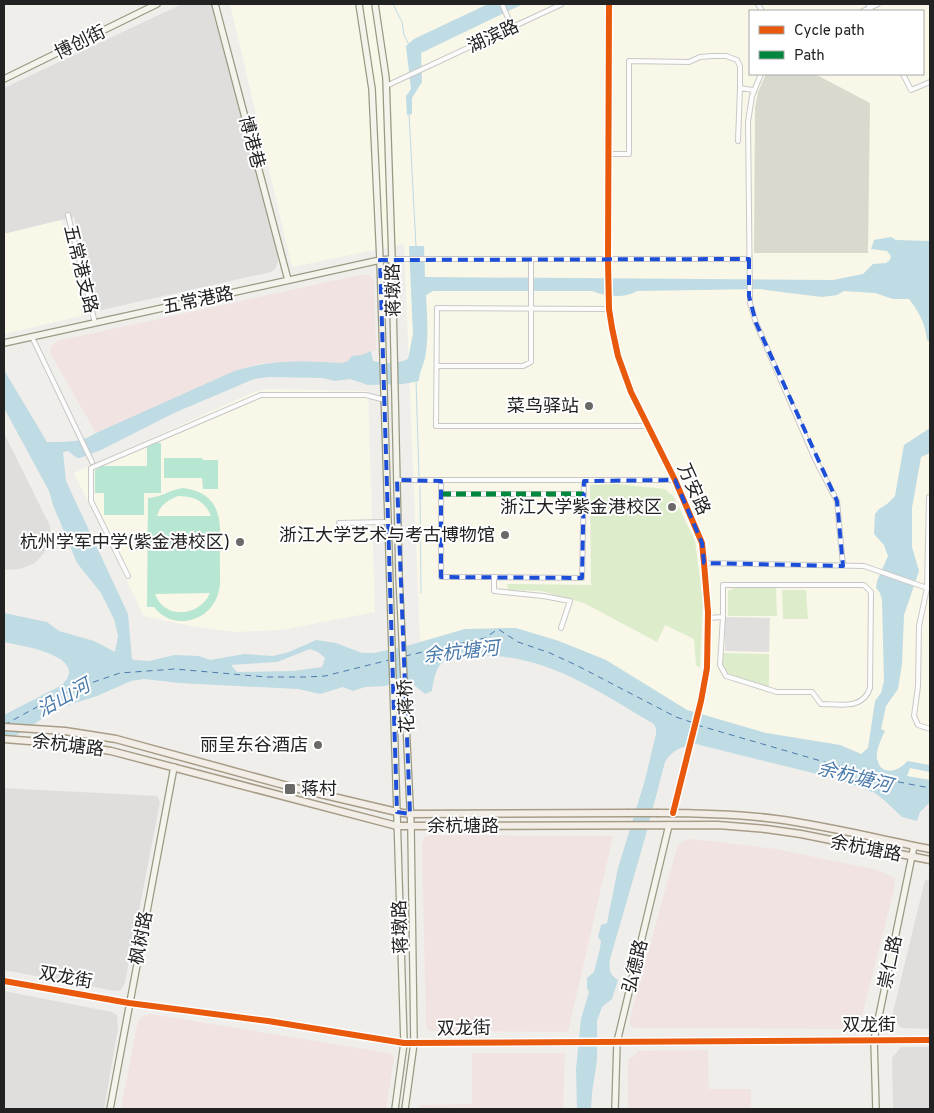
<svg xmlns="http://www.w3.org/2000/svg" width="934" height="1113" font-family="Overpass,'Noto Sans SC',sans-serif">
  <rect width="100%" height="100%" fill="#f0eeeb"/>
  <path fill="#dfdedc" d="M182,4H215L277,253L278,261L276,268L271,272L97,311L74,217L4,234V88Z
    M4,433L50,526L51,537L44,553L35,563L20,569L4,570Z
    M4,788L157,796L160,802L125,983L121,990L115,991L4,970Z
    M925,880L930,881V1029L901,1028L892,1016Z
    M4,991L112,1012L117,1015L118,1028L104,1109H4Z
    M901,1047H930V1109H893L892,1058Z"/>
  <path fill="#f1e3e1" d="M360,275H369L374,280L376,350L371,351L365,361L342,363H264L247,367L96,433L50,353L51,346L57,341Z
    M430,835L613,836L568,1032L428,1031L426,1026L422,844L425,837Z
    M691,839L776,849L877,870L895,878V885L861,1020L859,1025L851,1029L636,1028L630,1026V1018L677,847L683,841Z
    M150,1014L389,1053L393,1055L394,1059L386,1109H121L138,1020L143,1016Z
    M708,1050L709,1089H751V1109H628V1060L639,1051Z
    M472,1053H565L563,1109H419L420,1105L472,1104Z"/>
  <path fill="#f8f7e8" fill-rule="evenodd" d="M230,4H930V780L907,776L883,769L856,751L840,745L766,733L687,710L606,660L465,629L420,642L404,244L292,267ZM750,11H923V74H750Z
    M61,220L84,308L81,316L4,334V234Z
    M269,389L368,391L375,612L281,630L235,632L191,626L144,616L74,473L254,392Z"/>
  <path fill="#d9d9cd" d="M766,74H815L870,103L868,253H754L755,108L758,92Z"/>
  <path fill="#ddeccb" d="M617,484L665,489L674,497L695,541L703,603L700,668L696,665L694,639L665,625L657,642L584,603L541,591L508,590L507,584L591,585L590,485Z
    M736,587L776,588L777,616H728V591Z
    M782,590H806L808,619H783Z
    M723,653L769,654V687L728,674L723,666Z"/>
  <path fill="#b7e6d2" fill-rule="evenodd" d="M153,443H161V493H144V515H104V493H95V470L102,466H147V447Z
    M164,458H202L203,460H218V489H203L202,478H164Z
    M184,488C197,490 209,495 215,507C222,521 220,538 220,552C219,566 222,582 218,594C213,611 197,622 180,621C169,620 161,616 154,607H147L148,498C161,498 170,489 184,488ZM178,496C194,496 205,501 211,516H157C160,505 168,500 178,496ZM210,593C200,617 164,620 155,594Z"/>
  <path fill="#e0dfde" d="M725,617L770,618L769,652L725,651Z"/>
  <path fill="#bfdbe3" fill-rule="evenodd" d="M488,4H523L421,53L422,82L412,98V114L407,115L406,96L411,89L406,46L414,39Z
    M891,237L896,240L930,241V342L927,340C925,323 919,312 909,299H893L875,293L844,291L837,295L822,297L759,289L637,291C624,299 605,296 592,291H433L426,295C427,315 429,338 425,358C423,366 419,373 419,381L403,384L368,385L350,379L335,381L322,378L268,377L254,379L174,413L101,450L80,458H77L68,451L63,452L66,481L128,614L132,659L134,660L149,661L175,655L199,656L210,660L244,654L273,656L289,652L316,640L336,643L362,653H374L410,645L465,629L516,628L559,641L606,660L687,710L766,733L840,745L861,754L868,748L875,701L881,693L884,681L882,600L880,593L876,588L877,581L888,556L884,545L874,534L875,514L879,509L887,504L895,496L904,445L930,428V453L921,457L912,508V547L919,571L904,615L902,664L898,689L886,706L881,729L885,731C881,740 874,753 878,762C883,777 901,770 907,761L930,765V772L910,768L907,776L930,780V802L920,812L917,821L902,817L884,800L875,793L837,779L696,744C682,747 673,749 665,762L645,838L610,959C609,969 609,974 618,980L612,999L602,1007L597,1021V1060L592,1093L591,1109H577L576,1069L581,1019L589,992L587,988V978L594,972L600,948L601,941L598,937L601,925L607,923L618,868L645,780L656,734V729L654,724C595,690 542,651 471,656C462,657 449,656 442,663C435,669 433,683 432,691L425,694L414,685L412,679L385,686L365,687L353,691L343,687L320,694L298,689L179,683L144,679L131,681L97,696L59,708L4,743V715L62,685C91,656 22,646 4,642V613L47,622L59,631L94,641L115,652L118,636L114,619L101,593L77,563L53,505L49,491L4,408V370L47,442C64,442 81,443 96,433L232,372C268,359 305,361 342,363L348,361L352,356L362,355L371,351L373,361C383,364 398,364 408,359L413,334L409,246H424L425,277L833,280L863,274L873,264L886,263L890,260L891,256L887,251L871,249L874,240ZM310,649L318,652L325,658L322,667L294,671L237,672L231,665L277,662Z"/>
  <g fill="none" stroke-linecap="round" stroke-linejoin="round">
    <path stroke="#bfdbe3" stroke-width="1" d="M393,4L402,22L404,35L409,45
      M409,113L416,247
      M416,380L419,476
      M420,486L421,593"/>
    <path stroke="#4a7aab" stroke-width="1" stroke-dasharray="6 5" stroke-linecap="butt" d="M405,656L485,638L498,629L518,642L550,653L576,665L676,717L694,723
      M4,725L48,701L79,687L120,673L175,669L266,677H306L325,676L389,660
      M697,725L883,779L930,788"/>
    <defs>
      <path id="street" d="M502,4L512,27
        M609,4L608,260L609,309L612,328L618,356L631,392L675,480L702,543L704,563L708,612L707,668L701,701L673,813
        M758,4L762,11
        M868,4L872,11
        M863,11L878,4
        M761,74L752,96L748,122L750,303L756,323L815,459L837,501L843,566
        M903,74L911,90L930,82
        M386,86L562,4
        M738,141L740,88
        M609,154H629V61L689,62L700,57L713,56H726L737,60L740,66V88L753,90
        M68,215L95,323
        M392,259H749
        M609,309L437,308L436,426H648
        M32,337L92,462
        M437,366H523L531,362V260
        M397,480H675
        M441,481V577H494V591L543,596L570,601L561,628
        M441,494H584
        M930,497H929L927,588L919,626L918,686L914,716L918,725L930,729
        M339,523L388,522
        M704,563L864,566L930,589
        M128,576L91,501V468L261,395H366L385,400
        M494,577L582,578L584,481
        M708,618L723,617V585H864L871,592L870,688C863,710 840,704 821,704L812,692H777L726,676L720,665L723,617"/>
      <path id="secondary" d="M215,4L288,280
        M359,4L372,89L380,260L404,1043L395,1109
        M375,4L386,78L392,259L399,576L411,827L414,1043L405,1109
        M4,79L157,4
        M4,343L380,260L392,259
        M4,981L129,1003L268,1021L404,1043L930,1040
        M110,1109L174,767
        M615,1109L617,1042L669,825
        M876,1109L874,1040L914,846"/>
      <path id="primary" d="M4,727L65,731L116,739L295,788L397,812L410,814L628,813
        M4,739L67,744L111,751L397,826L718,825L766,829L801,834L930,860
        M658,813C698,813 737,814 776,819C828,826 879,839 930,849"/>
    </defs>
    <use href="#street" stroke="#c9c8c7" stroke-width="6"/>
    <use href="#secondary" stroke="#999a82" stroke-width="8"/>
    <use href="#primary" stroke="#a79c86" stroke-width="9"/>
    <use href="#street" stroke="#fdfcfc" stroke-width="4"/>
    <use href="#secondary" stroke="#f4f4ed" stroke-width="5.5"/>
    <use href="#primary" stroke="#f3ede7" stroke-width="6"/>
    <defs>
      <path id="primary-bridge" d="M628,813H658"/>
    </defs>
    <use href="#primary-bridge" stroke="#a79c86" stroke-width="9" stroke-linecap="butt"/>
    <use href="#primary-bridge" stroke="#f3ede7" stroke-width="6"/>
    <path stroke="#00873e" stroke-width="5" stroke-dasharray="10 5" stroke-linecap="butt" d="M441,494H584"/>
    <defs>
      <path id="cycleway" d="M609,4L608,260L609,309L612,328L618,356L631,392L675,480L702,543L704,563L708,612L707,668L701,701L673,813
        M4,981L129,1003L268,1021L404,1043L930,1040"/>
    </defs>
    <use href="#cycleway" stroke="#fff" stroke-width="9"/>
    <use href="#cycleway" stroke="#e8590c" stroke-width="6"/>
  </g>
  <path fill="none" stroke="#1d4ed8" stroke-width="4" stroke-dasharray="10 6" stroke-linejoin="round" d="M749,259V296L756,323L837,501L843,566L704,563L702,543L675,480L584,481L582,578L441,577V481L397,480L410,814L397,812L380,260Z"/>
  <g fill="#6a6968" stroke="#fff" stroke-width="2">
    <circle cx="589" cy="406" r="5"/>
    <circle cx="672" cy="507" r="5"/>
    <circle cx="505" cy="535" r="5"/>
    <circle cx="240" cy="542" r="5"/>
    <circle cx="318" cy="745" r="5"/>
    <rect x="284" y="783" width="12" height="12" rx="2.5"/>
  </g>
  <g text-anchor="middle" stroke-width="4" stroke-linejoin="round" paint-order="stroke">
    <g font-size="18" fill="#222" stroke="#fff">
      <text transform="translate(493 36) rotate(-25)" y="6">湖滨路</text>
      <text transform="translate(80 42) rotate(-26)" y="6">博创街</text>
      <text transform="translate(252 142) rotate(75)" y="6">博港巷</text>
      <text transform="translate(81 269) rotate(76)" y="6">五常港支路</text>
      <text transform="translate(393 290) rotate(-91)" y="6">蒋墩路</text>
      <text transform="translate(198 300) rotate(-12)" y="6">五常港路</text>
      <text transform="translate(694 489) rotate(66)" y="6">万安路</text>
      <text transform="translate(406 706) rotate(-93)" y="6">花蒋桥</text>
      <text transform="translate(68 745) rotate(7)" y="6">余杭塘路</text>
      <text x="463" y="832">余杭塘路</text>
      <text transform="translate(866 848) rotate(11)" y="6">余杭塘路</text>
      <text transform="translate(400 927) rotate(-92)" y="6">蒋墩路</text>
      <text transform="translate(141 938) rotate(-79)" y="6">枫树路</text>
      <text transform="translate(890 962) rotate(-78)" y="6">崇仁路</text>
      <text transform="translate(635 966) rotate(-76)" y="6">弘德路</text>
      <text transform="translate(66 977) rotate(10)" y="6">双龙街</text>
      <text x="869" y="1031">双龙街</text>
      <text transform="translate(464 1028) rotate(-1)" y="6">双龙街</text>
    </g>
    <g font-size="18" fill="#222" stroke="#fff" text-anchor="end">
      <text x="579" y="412">菜鸟驿站</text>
      <text x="662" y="513">浙江大学紫金港校区</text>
      <text x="495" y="541">浙江大学艺术与考古博物馆</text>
      <text x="230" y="548">杭州学军中学(紫金港校区)</text>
      <text x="308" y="751">丽呈东谷酒店</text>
      <text x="301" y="795" text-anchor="start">蒋村</text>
    </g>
    <g font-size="19" font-style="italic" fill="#4a7aab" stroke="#fff">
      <text transform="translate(461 651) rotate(-6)" y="7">余杭塘河</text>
      <text transform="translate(63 697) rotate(-29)" y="7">沿山河</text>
      <text transform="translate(855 776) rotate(14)" y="7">余杭塘河</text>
    </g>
  </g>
  <rect width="934" height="1113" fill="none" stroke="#222222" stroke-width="10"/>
  <rect x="749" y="10" width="175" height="65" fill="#ffffff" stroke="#a7a7a7"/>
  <rect x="759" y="26" width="25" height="8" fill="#e8590c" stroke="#a7a7a7"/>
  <text x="794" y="35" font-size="15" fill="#222222">Cycle path</text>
  <rect x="759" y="51" width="25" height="8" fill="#00873e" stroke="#a7a7a7"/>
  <text x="794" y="60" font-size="15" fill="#222222">Path</text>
</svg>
